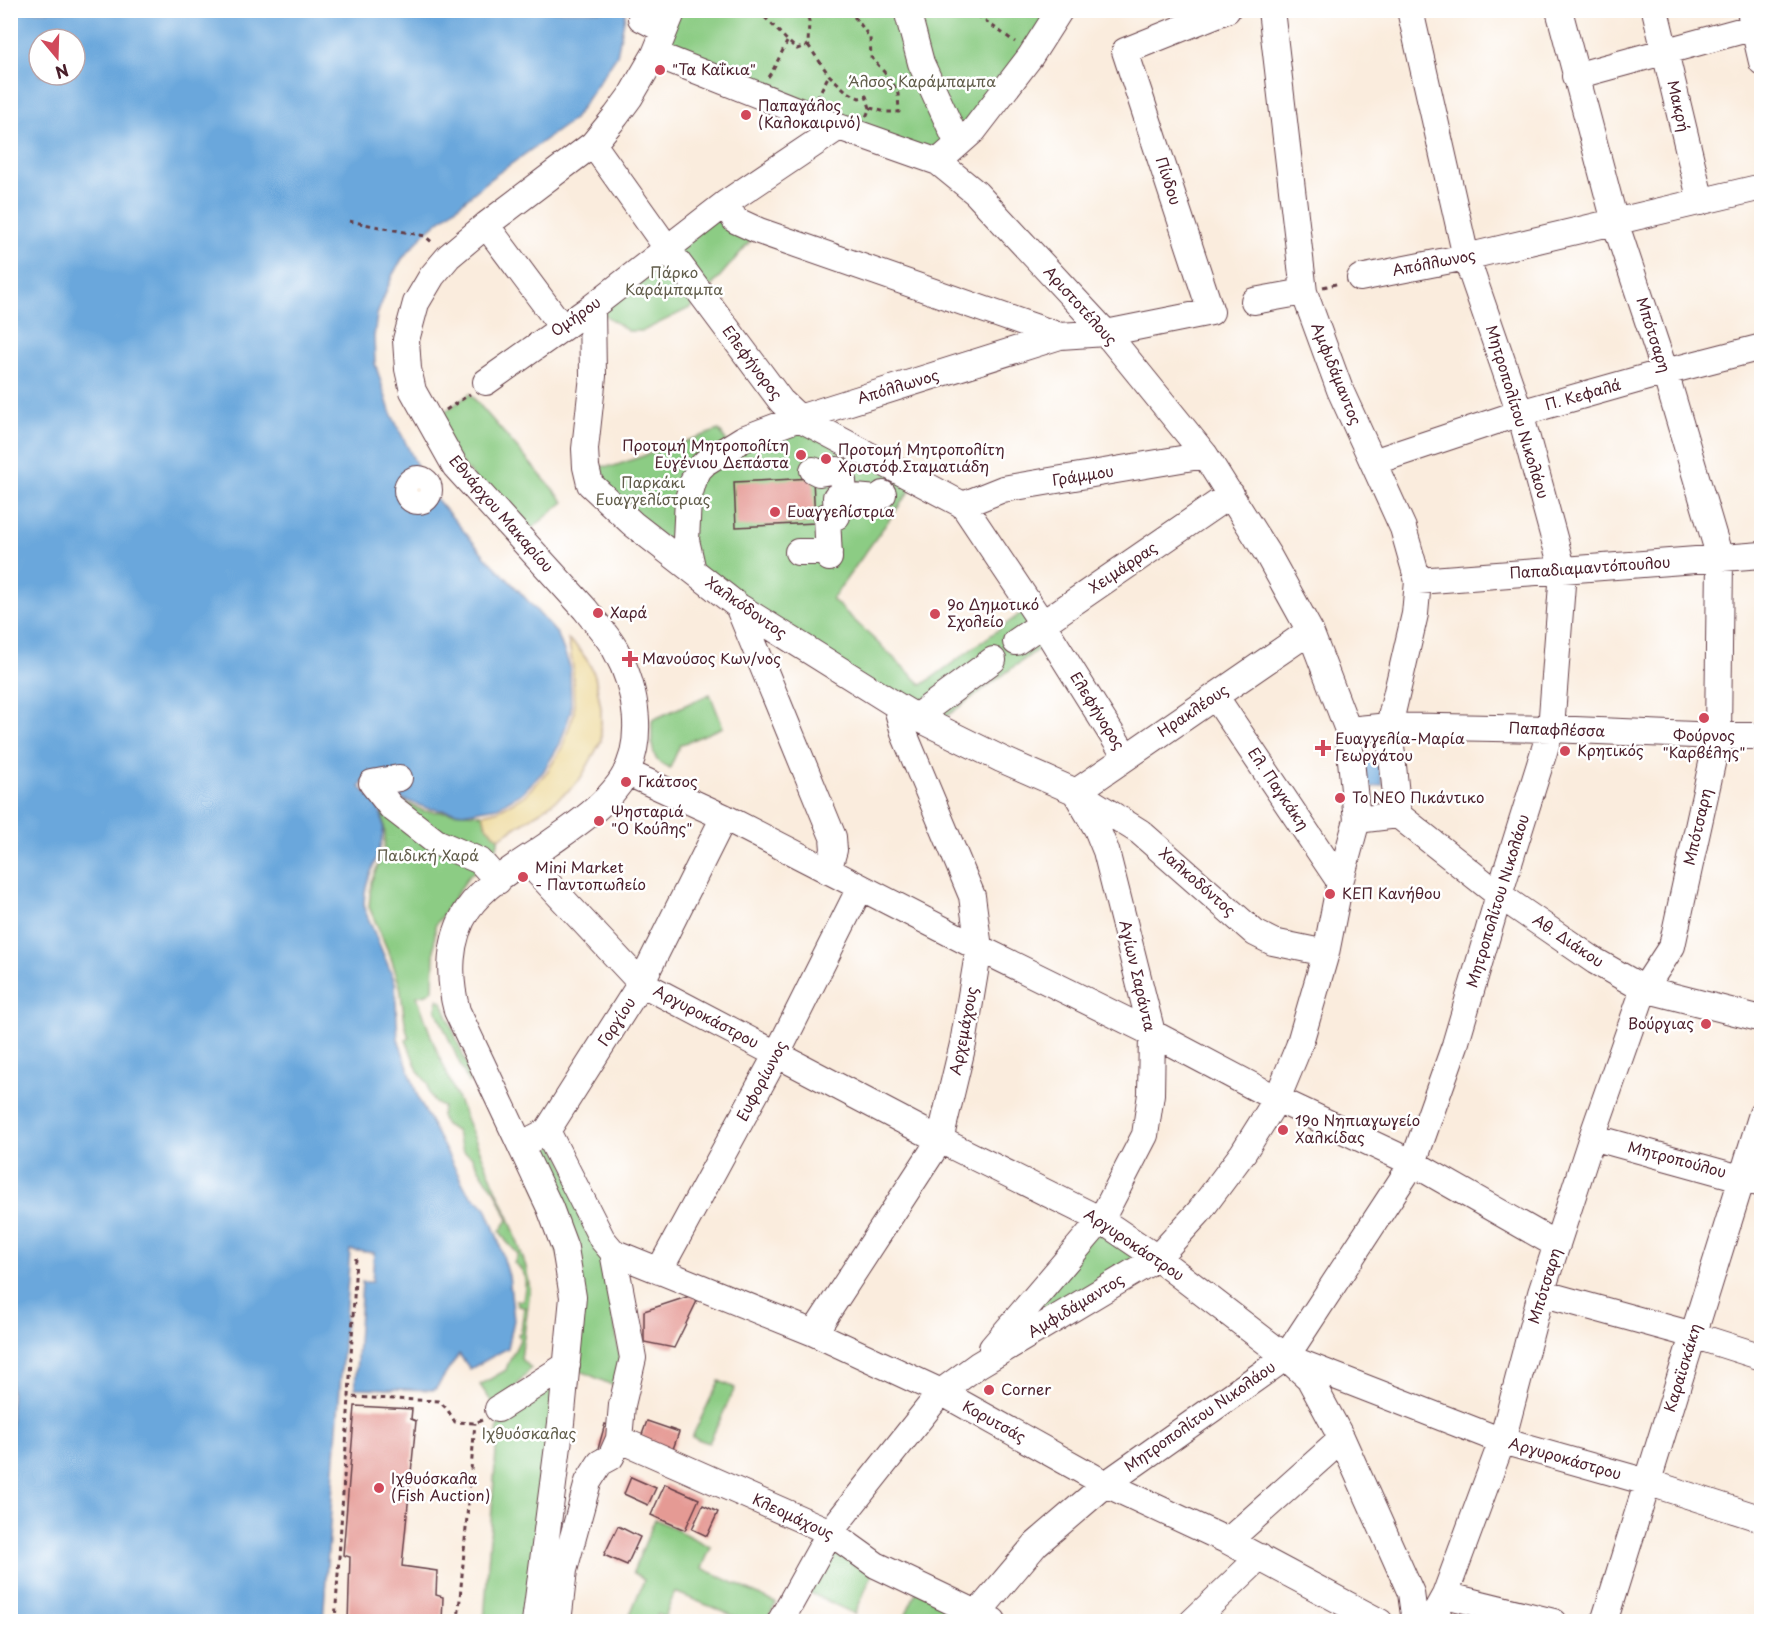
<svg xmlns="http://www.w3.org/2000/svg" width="1772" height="1632" font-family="'Playpen Sans',sans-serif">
  <rect width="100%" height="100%" fill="#fff"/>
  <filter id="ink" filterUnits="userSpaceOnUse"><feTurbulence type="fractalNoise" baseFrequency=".0167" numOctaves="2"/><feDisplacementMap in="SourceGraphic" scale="12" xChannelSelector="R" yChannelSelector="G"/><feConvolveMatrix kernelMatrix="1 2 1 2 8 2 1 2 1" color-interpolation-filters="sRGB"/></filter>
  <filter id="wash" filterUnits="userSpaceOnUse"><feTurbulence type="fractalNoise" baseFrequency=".008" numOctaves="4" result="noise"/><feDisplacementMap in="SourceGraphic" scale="24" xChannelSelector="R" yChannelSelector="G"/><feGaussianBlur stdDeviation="1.35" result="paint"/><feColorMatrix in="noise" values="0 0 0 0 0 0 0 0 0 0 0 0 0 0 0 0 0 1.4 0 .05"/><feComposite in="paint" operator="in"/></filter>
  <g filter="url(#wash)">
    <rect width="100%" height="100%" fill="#faecdd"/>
    <path fill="#8ccc84" stroke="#6b7658" stroke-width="1.5" d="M673,11H1060L938,162L655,54Z
      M726,203L759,231L704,295L690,308L643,331H628L593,307Z
      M470,394L564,502L520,538L430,422Z
      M799,418L917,481L832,599L922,685L1031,606L1052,639L933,726L738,606L586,467L614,466L719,430L730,446Z
      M710,694L723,727L680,745L670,768C666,766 660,764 657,760C650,750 652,732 652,720Z
      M395,798L424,811L483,814L486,826L499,838L495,854L469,876L435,926L433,989L427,994L417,996L432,1039L511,1223L526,1267L530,1290L521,1359L531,1368L514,1389L493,1404L480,1385L506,1370C509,1358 516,1350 520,1339L518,1334L521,1332L524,1307L518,1306L516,1300L523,1301C525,1286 530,1274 514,1263L518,1254L506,1241L500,1231L508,1220L495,1190L484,1177L472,1157L463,1151L456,1131L445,1125L441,1116L443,1107L435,1103L429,1093L428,1084L418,1071L406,1040L409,1038L406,1029L400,986L391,958L369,907L371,882L384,851L385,833L382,807Z
      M438,999L442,1002L473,1081L468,1082L436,1010Z
      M547,1131L602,1239L625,1391L568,1365L535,1621L484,1622L498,1423L507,1404L567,1364L573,1297L521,1145Z
      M1101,1220L1157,1258L978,1365Z
      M719,1381L735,1388L709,1443L692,1437Z
      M655,1519L711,1547L702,1568L776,1603L767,1621H746L675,1592L664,1618L658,1614L654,1621L627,1622L644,1580L633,1572Z
      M830,1532L876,1565L855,1614L808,1592Z
      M919,1586L963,1607L956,1621L902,1622Z"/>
    <path fill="#eeda9e" stroke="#9c7c64" stroke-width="1.5" d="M568,639L579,649L589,663L595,676L601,708V741L582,776L573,787L543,810L499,838L486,826L483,814L499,810L524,796L547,772L562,748L574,713L573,667Z"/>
    <path fill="#6aa7dc" stroke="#5a6384" stroke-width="1.5" fill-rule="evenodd" d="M11,11H626L617,55L574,119L493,177L424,234L402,259L393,274L377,315L374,337L375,363L390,411L420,472L405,482C399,507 417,508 434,496L485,556L521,593L558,635L570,667L571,711L560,744L543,772L522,793L498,807L463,813L426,808L400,798L390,784L368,775L360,787C366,793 374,800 378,808C392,830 375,859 368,880C365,889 364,898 364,908L395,982L398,1039L419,1100L467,1191L486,1208L497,1236L509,1276L514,1320L508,1348L470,1369L459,1354L435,1390L355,1388L362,1282H372L374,1253L350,1250L323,1621L11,1622ZM39,39H75V75H39Z
      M1376,755L1383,785L1365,789L1359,759Z"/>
    <g id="blocks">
      <path fill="#e59a94" d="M813,478L815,523L736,527L734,482Z
        M693,1295L697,1301L674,1348L644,1342V1311Z
        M355,1406L412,1409L411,1419L416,1421L402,1566L437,1571L436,1595L443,1597L442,1622H348L350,1557L343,1555Z
        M647,1421L679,1432L672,1452L640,1440Z
        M605,1424L613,1427L606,1452L598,1449Z
        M631,1477L656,1488L648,1505L624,1494Z
        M665,1484L699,1499L685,1530L651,1515Z
        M703,1505L718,1512L707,1536L692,1529Z
        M618,1526L640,1537L627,1565L604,1555Z"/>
    </g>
  </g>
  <g filter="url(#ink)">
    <use href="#blocks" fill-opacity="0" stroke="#643e46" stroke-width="1.5"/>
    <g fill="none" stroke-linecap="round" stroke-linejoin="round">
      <defs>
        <path id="minor" d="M907,10L921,63L958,144
          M1271,10L1304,292L1340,390L1403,528L1418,581L1415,614L1389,726L1551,729L1718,736H1762
          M1655,10L1701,202
          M1750,11L1762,62
          M641,18L664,30
          M655,54L839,127L938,162L976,193L1106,333L1205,455L1268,555L1310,631L1348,730
          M1575,76L1762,25
          M593,144L667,248L781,401L799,418L963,505L1042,623L1126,757
          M938,162L974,130L1030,57L1060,10
          M726,203L735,220L759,231L1060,336
          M486,225L562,327
          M1360,278L1466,257L1762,187
          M1254,301L1304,292
          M592,307L593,376L585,449L586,467L590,484L633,524L738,606L896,705L916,717L1001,759L1076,792L1140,832L1255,933L1273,942L1326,953
          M486,382L592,307L726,203L839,127
          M1373,462L1520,413L1665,372L1762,347
          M813,470L819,473L837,470L843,481L844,496L836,497L837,516H827L829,558
          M407 490a11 11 0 1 1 22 0a11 11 0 1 1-22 0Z
          M844,496L877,499L883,494
          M963,505L1003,489L1205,455
          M798,552H829
          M693,571L686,540L688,499L694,479L699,469L706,462L743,439L799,418L1060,336L1106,333L1211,312L1125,51L1227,10
          M1418,581L1762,555
          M738,606L833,837L834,850L828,871
          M1016,642L1231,494
          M1215,696L1340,882
          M916,717L993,660
          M1389,726L1398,815L1357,820L1348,730Z
          M626,772L724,817L979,948L1152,1033L1277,1099L1413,1163L1557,1245
          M399,778L372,783L391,807L404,817L436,842L480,861L498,881
          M1076,792L1310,631
          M1398,815L1499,895L1595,961L1644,989L1762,1019
          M526,860L641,983L940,1140L1101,1220L1157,1258L1286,1357L1502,1441L1647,1482L1762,1519
          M547,1131L602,1239L613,1252L814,1333L941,1392L1106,1484L1228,1541L1380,1622
          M1592,1137L1762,1184
          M532,1139L547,1131L641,983L724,817
          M659,1271L777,1054L860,888
          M1541,1293L1693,1335L1762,1357
          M814,1333L940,1140L963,1044L979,948L972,896L905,736L896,705
          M992,1348L1101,1220L1145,1135L1151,1094L1152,1033L1106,851L1097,829L1077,795
          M1290,1361L1309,1378L1342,1439L1411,1593L1415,1622
          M498,1409L567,1365
          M619,1439L830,1532L876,1565L993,1621
          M1228,1541L1342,1439
          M1445,1595L1554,1622
          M535,1622L561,1423L573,1297L565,1248L550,1208L457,1011C448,978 448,939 468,909C485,884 521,863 546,846C571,828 600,810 619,784C647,745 637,688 615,649C607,635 595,622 585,609L455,466L413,391L408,369L406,340L416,303L432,276L449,256L486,225L593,144L616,116L630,97L655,54L673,10
          M558,1622L564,1570L588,1482L600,1463L611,1457L619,1439L622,1405L633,1358L613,1252
          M780,1622L830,1532L941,1392L978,1365L1157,1258L1199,1212L1243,1153L1277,1099L1299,1046L1326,953L1340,882L1357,820
          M973,1622L977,1614L1036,1544L1106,1484L1286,1357L1413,1163L1455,1045L1499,895L1551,729L1563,571L1520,413L1466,257L1410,10
          M1192,1622L1260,1557
          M1430,1622L1445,1595L1502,1441L1541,1293L1592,1137L1644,989L1672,946L1718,736L1720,558L1665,372L1615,222L1559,10
          M1604,1622L1762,1114"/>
      </defs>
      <use href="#minor" stroke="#643e46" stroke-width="28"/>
      <path stroke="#643e46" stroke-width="3" stroke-dasharray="4.5 4.5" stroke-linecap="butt" d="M805,10L809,21L808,45L829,75L846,91L859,98L866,96L870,108L866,117
        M848,10L858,21L870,38L871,57L892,81L898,94L899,112H886L870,108
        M970,10L1015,42
        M758,11C772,23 783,38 797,49L808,45
        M768,77L773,70L787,42
        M817,98L829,75
        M349,221L425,236L434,244
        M1323,287L1340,283
        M446,410L470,394
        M356,1258L349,1397L439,1401L447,1409L455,1422L475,1423L482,1420
        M335,1622L349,1397
        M458,1622L475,1423"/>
      <use href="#minor" stroke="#fff" stroke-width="26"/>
    </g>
  </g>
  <g fill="#d1495b" stroke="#fff" stroke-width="2">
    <circle cx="660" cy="70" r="6"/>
    <circle cx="746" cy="115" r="6"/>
    <circle cx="801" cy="455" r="6"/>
    <circle cx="826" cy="459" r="6"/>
    <circle cx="775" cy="512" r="6"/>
    <circle cx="598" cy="613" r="6"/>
    <circle cx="935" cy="614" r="6"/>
    <path d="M627 650h6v6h6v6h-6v6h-6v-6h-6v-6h6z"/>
    <circle cx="1704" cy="718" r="6"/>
    <path d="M1320 739h6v6h6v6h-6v6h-6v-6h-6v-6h6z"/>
    <circle cx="1565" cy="751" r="6"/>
    <circle cx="626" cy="782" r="6"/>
    <circle cx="1340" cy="798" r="6"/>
    <circle cx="599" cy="821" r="6"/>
    <circle cx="523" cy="877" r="6"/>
    <circle cx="1330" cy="894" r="6"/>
    <circle cx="1706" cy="1024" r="6"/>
    <circle cx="1283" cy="1130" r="6"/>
    <circle cx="989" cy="1390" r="6"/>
    <circle cx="379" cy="1488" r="6"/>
  </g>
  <g text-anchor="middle" stroke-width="5" stroke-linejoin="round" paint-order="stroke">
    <g font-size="15" fill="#4a1f2b" stroke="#fff" text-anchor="start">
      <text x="672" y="75">"Τα Καΐκια"</text>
      <text x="758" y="111">Παπαγάλος<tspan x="758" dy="17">(Καλοκαιρινό)</tspan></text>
      <text x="789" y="451" text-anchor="end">Προτομή Μητροπολίτη<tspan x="789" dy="17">Ευγένιου Δεπάστα</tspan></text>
      <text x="838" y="455">Προτομή Μητροπολίτη<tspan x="838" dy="17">Χριστόφ.Σταματιάδη</tspan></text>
      <text x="787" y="517">Ευαγγελίστρια</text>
      <text x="947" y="610">9ο Δημοτικό<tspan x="947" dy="17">Σχολείο</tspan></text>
      <text x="610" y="618">Χαρά</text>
      <text x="642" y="664">Μανούσος Κων/νος</text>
      <text x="1704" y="741" text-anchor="middle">Φούρνος<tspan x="1704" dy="17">"Καρβέλης"</tspan></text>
      <text x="1335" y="744">Ευαγγελία-Μαρία<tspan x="1335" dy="17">Γεωργάτου</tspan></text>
      <text x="1577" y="756">Κρητικός</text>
      <text x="638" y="787">Γκάτσος</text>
      <text x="1352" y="803">Το ΝΕΟ Πικάντικο</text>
      <text x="611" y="817">Ψησταριά<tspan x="611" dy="17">"Ο Κούλης"</tspan></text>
      <text x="535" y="873">Mini Market<tspan x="535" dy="17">- Παντοπωλείο</tspan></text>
      <text x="1342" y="899">ΚΕΠ Κανήθου</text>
      <text x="1694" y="1029" text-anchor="end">Βούργιας</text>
      <text x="1295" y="1126">19ο Νηπιαγωγείο<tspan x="1295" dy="17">Χαλκίδας</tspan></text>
      <text x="1001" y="1395">Corner</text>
      <text x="391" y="1484">Ιχθυόσκαλα<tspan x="391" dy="17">(Fish Auction)</tspan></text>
    </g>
    <g font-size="15" fill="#615c4a" stroke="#fff">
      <text x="922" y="87">Άλσος Καράμπαμπα</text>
      <text x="674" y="278">Πάρκο<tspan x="674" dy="17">Καράμπαμπα</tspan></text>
      <text x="653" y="488">Παρκάκι<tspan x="653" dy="17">Ευαγγελίστριας</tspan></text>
      <text x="428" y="861">Παιδική Χαρά</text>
      <text x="529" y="1439">Ιχθυόσκαλας</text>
    </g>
    <g font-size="15" fill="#4a1f2b" stroke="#fff">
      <text transform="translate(1678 106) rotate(77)" y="5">Μακρή</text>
      <text transform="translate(1168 181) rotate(72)" y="5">Πίνδου</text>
      <text transform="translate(1434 263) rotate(-11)" y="5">Απόλλωνος</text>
      <text transform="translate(1080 306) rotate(48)" y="5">Αριστοτέλους</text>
      <text transform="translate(576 317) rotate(-35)" y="5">Ομήρου</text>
      <text transform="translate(1653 335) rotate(72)" y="5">Μπότσαρη</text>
      <text transform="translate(752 363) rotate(53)" y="5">Ελεφήνορος</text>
      <text transform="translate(1336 374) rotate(68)" y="5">Αμφιδάμαντος</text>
      <text transform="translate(898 387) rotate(-17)" y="5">Απόλλωνος</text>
      <text transform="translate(1583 395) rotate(-16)" y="5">Π. Κεφαλά</text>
      <text transform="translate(1517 412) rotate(73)" y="5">Μητροπολίτου Νικολάου</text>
      <text transform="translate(1083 476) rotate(-9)" y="5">Γράμμου</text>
      <text transform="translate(501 514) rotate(49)" y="5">Εθνάρχου Μακαρίου</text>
      <text transform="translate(1123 568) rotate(-34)" y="5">Χειμάρρας</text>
      <text transform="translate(1590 568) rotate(-4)" y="5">Παπαδιαμαντόπουλου</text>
      <text transform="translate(746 608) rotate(35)" y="5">Χαλκόδοντος</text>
      <text transform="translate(1097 711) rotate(58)" y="5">Ελεφήνορος</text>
      <text transform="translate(1193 711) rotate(-34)" y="5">Ηρακλέους</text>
      <text transform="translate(1557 730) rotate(2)" y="5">Παπαφλέσσα</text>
      <text transform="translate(1278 789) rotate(56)" y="5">Ελ. Παγκάκη</text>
      <text transform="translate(1698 827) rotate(-77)" y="5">Μπότσαρη</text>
      <text transform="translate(1197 882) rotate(41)" y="5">Χαλκοδόντος</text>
      <text transform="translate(1498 901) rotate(-73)" y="5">Μητροπολίτου Νικολάου</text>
      <text transform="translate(1568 941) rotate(34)" y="5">Αθ. Διάκου</text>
      <text transform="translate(1137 976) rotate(77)" y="5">Αγίων Σαράντα</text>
      <text transform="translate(706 1017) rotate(28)" y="5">Αργυροκάστρου</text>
      <text transform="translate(617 1022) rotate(-57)" y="5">Γοργίου</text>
      <text transform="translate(964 1031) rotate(-79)" y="5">Αρχεμάχους</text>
      <text transform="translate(762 1081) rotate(-62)" y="5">Ευφορίωνος</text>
      <text transform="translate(1677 1160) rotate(15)" y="5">Μητροπούλου</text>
      <text transform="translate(1134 1245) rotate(34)" y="5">Αργυροκάστρου</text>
      <text transform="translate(1545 1286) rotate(-73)" y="5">Μπότσαρη</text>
      <text transform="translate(1076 1306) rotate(-31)" y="5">Αμφιδάμαντος</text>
      <text transform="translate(1683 1368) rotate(-73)" y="5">Καραϊσκάκη</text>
      <text transform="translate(1200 1417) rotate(-35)" y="5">Μητροπολίτου Νικολάου</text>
      <text transform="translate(994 1422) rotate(29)" y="5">Κορυτσάς</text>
      <text transform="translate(1565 1459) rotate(16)" y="5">Αργυροκάστρου</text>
      <text transform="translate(793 1517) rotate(25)" y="5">Κλεομάχους</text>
    </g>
  </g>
  <rect width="1772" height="1632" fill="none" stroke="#fff" stroke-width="36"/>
  <g transform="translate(57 57) rotate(161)"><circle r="28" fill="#ffffff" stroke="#b7a5aa" stroke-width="1.5"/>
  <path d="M0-4.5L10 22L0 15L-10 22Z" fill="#d1495b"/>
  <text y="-9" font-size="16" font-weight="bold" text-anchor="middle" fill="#4a1f2b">N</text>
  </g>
</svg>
